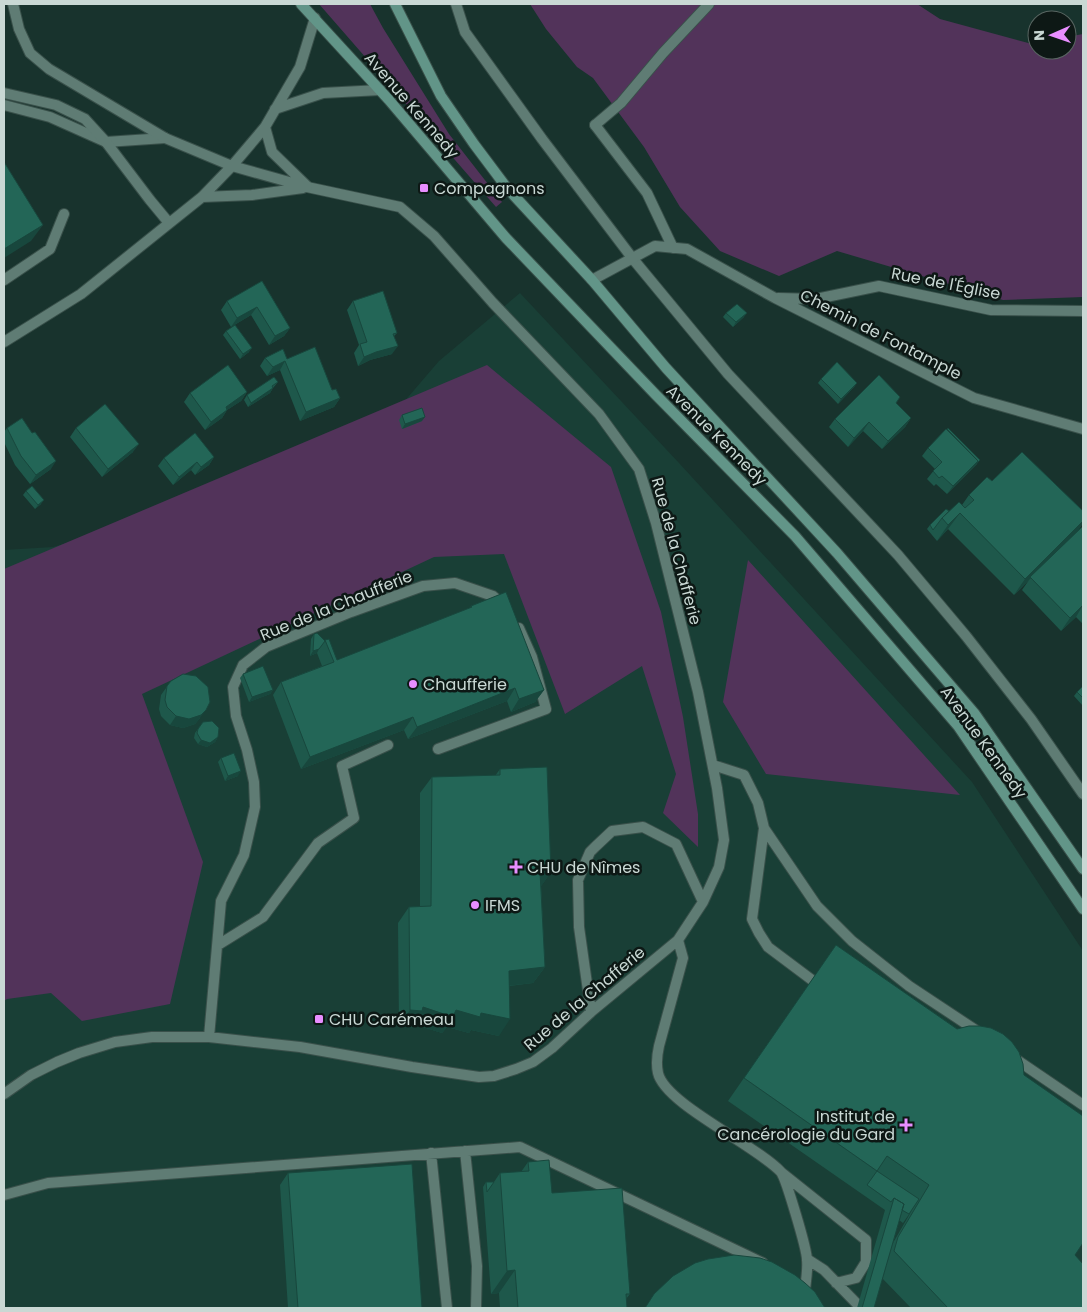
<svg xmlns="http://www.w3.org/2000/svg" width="1087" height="1312" font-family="Poppins,sans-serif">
  <rect width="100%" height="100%" fill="#18332d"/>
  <path fill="#193f36" d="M520,293L679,463L972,782L1083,951V1308H4V550L53,547L355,459L439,361Z"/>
  <path fill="#52335a" d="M319,4H370L383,28L449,134L502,202L496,207Z
    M530,4H917L940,19L1032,44L1037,43V50H1067V37L1083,34V297L1003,300L837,251L779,276L720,251L680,207L644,147L593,78L577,67L546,29Z
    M487,365L611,467L661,612L683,717L698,814V847L663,813L676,774L642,666L565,714L504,554L434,557L142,694L203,862L170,1004L82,1021L51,993L7,999L4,1001V569Z
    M748,560L960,795L766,774L723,702Z"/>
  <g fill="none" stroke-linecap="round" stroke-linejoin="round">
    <defs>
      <path id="lane" d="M456,4L465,32L542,139L633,259L728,374L898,555L966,636L1031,719L1083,794
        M4,105L50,117L106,142L165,138
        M595,125L621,103L663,53L709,4
        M4,280L50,249L64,214
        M438,749L546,709L532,657L519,628
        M713,765L744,775L758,803L764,828L752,919L759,933L768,947L812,980
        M764,828L817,906L852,941L909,986L980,1033
        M678,940L683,958L659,1046C657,1055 656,1064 658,1073C665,1104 756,1145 781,1172C786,1179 807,1249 807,1260C808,1269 806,1280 805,1290
        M218,945L263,917L318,843L354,818L342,766L388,745
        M591,1012L579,927L578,880L590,852L595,847L612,831L643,827L676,844L703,902
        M209,1037L221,901L244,855L255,807L254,782L247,750L236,716L233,687L243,665L266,647L351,612L423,586L455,583L493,596L505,606
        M1014,1058L1083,1105
        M4,1094L31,1075L57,1062L79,1053L115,1042L152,1037H209L300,1047L412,1067L479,1077L494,1076L516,1069L533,1062L552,1048L591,1012L678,940L703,902L719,867L724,840L717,788L698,692L656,523L639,469L599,414L493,303L434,236L400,207L307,187
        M465,1151L477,1266L476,1308
        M431,1153L447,1308
        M782,1173L866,1240V1262L856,1278L836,1283
        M4,1195L48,1183L520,1147L763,1263
        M807,1259L824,1270L861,1308"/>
      <path id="street" d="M13,4L19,29L30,53L49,69L165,138L232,166L307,187
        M4,93L56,105L85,119L106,142L150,200L169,223
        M275,109L323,93L380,90
        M595,125L647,193L673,248
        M265,127L272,152L307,186
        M202,197L252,195L303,188
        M592,280L655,246L687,249L775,298L974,398L1083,429
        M778,298L816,299L879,286L991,310L1083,311
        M4,342L81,294L202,197L232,166L265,127L300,67L315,18"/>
      <path id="secondary" d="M301,4L389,100L506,238L656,395L795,536L958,726L1083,909
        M395,4L441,96L474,144L507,188L592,280L666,368L837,553L975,714L1083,869"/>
    </defs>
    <use href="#lane" stroke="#39504a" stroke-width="12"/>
    <use href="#street" stroke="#39504a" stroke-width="12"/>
    <use href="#secondary" stroke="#39504a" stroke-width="12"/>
    <use href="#lane" stroke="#5f7c74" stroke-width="10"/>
    <use href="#street" stroke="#5f7c74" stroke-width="10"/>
    <use href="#secondary" stroke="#629588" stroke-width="10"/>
  </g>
  <path fill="#1e584b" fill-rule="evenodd" d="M262,281L290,328L284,336L269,345L251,315L231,327L221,310L227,301Z
    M353,301L397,333L394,336L392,354L370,360L358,366L354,353L359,345L347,310Z
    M726,313L744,317L733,327L723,317Z
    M226,331L249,352L240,359L223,335Z
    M265,358L287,359L340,398L334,407L300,421L280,370L267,376L260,366Z
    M821,379L857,383L854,387L838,404L818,383Z
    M278,382L273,388L270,393L248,407L244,400L247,395Z
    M247,392L241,401L227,410L222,418L205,430L184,402L190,393Z
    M896,403L911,418L905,427L882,449L863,431L848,447L829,427L835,419Z
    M402,415L422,421L402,429L399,420Z
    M7,428L51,469L30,484L15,465L4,442V432Z
    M76,428L133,452L102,477L70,437Z
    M928,448L977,464L947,494L936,484L934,486L927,479L935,469L922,456Z
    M214,457L209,465L195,475L191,470L173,485L158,466L164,458Z
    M992,481L1083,511V523L1077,532L1083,526V624L1076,617L1061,631L1022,590L1029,580L1014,595L948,529L937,541L927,529L930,525L949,511L962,505L969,495Z
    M26,491L41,504L35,509L23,495Z
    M471,606L544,690L535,702L511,712L507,701L408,739L404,730L301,769L273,695L281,682L322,666L317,653L310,656L311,639L314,634L325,641V640L337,660L470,608Z
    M243,674L273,690L270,694L249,702L240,678Z
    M171,681L200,718L195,724L183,728L170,725L161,716L159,709L161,695Z
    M1083,686V706L1074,696L1077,692Z
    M203,722L218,737L215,742L207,747L198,744L194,738L195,733Z
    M221,758L238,776L225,781L218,762Z
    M500,769L551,872L541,886L545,967L533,983L509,986L499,1036L471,1030L469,1033L447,1027L442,1033L413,1024L411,1028L399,1026L398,923L409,907H420V793L432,777L495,776Z
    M836,945L1024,1075L1075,1255L1083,1308H911L882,1278L874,1308H857L885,1210L728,1101ZM912,1210L893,1243L899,1220L903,1223Z
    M528,1162L630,1294L626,1299L627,1308H500L499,1293L491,1294L483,1187L486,1182H494L500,1173L521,1172Z
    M288,1173L422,1308H288L280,1185Z"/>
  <path fill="#18473d" d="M43,225L31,241L4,258V249Z
    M257,307L251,315L231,327L237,318Z
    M747,313L744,317L733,327L736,322Z
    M290,328L284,336L269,345L275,336Z
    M398,346L392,354L370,360L358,366L364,357L376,352Z
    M252,348L249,352L240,359L243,354Z
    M285,361L280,370L267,376L273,367Z
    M857,383L854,387L838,404L841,399Z
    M273,388L270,393L248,407L251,403Z
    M247,392L241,401L227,410L222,418L205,430L211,422L226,407Z
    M340,398L334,407L300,421L306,412Z
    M425,417L422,421L402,429L405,424Z
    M911,418L905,427L882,449L888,441Z
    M869,422L863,431L848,447L854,438Z
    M139,444L133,452L102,477L108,469Z
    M214,457L209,465L195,475L201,467Z
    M980,460L977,464L947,494L953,486L978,461Z
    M56,461L51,469L30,484L36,475Z
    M197,462L191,470L173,485L179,477Z
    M44,500L41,504L35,509L38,505Z
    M960,513L948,529L937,541L948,525Z
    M1083,521V523L1077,532L1014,595L1025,579Z
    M1083,605L1076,617L1061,631L1070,618Z
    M319,649L317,653L310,656L313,651Z
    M515,688L507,701L408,739L417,727Z
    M273,690L270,694L249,702L252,697Z
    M544,690L535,702L511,712L519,699Z
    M206,710L200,718L195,724L183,728L170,725L176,716Z
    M413,717L404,730L301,769L310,757Z
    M218,737L215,742L207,747L198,744L201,740Z
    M241,771L238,776L225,781L228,776Z
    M540,872H551L540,888Z
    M545,967L533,983L497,987L509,971Z
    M423,1007L481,1013L510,1019L499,1036L471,1030L469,1033L447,1027L442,1033L413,1024L411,1028L399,1026L410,1010Z
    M515,1270L499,1293L491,1294L507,1271Z"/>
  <path fill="#236657" stroke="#18473d" d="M4,162L43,225L4,249Z
    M262,281L290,328L275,336L257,307L237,318L227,301Z
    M383,291L397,333L393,334L398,346L376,352L364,357L360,344L367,342L353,301Z
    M737,304L747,313L736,322L726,313Z
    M235,325L252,348L243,354L226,331Z
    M315,347L332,390L336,389L340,398L306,412L285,361L273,367L265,358L283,349L287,359Z
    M837,362L857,383L841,399L821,379Z
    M228,365L247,392L226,407L227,410L211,422L190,393Z
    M879,375L900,397L896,403L911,418L888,441L869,422L854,438L835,419Z
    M274,377L278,382L272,386L273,388L251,403L247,395Z
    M105,404L139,444L108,469L76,428Z
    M422,408L425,417L405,424L402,415Z
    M22,418L32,433L35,432L56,461L36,475L21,456L7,428Z
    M948,428L980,460L975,465L978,461L947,429Z
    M946,429L978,461L953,486L942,476L939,478L933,471L942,462L928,448Z
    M195,433L214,457L201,467L197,462L179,477L164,458Z
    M1022,452L1083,511V521L1025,579L960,513L948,525L942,518L959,502L965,508L974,500L969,495L987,477L992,481Z
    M32,486L44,500L38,505L26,491Z
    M946,509L949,511L942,518L933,530L930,525Z
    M1083,526V605L1070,618L1030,577Z
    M506,592L544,690L519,699L515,688L417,727L413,717L310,757L281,682L334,662L325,640L329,639L337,660L472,607L471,606Z
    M317,633L325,641L319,649L313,651L314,634Z
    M263,666L273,690L252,697L243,674Z
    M183,674L196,676L208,687L210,702L206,710L201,715L189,719L176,716L167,707L165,700L167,686L171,681Z
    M1083,686V698L1077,692Z
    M212,721L219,728L218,737L210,743L201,740L197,733L198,729L203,722Z
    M234,753L241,771L228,776L221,758Z
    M547,767L551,872H540L545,967L509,971L510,1019L481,1013L480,1017L456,1010L453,1017L423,1007L422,1011L410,1010L409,907L431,906L432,777L500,775V769Z
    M836,945L957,1029L969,1026H980L991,1028L1003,1034L1012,1042L1019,1052L1023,1064L1024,1075L1083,1116V1243L1075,1255L1083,1264V1308H948L894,1251L898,1237L929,1185L887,1156L877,1171L744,1078Z
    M549,1160L552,1193L622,1188L630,1294H626L627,1308H518L515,1270L507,1271L500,1173L529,1171L528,1162Z
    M412,1164L422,1308H298L288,1173Z
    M877,1171L919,1199L909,1214L902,1210L904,1204L894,1198L891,1202L867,1185Z
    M486,1182H494L487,1192Z
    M894,1198L904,1204L874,1308H862Z
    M734,1255L760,1258L772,1262L795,1275L805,1283L815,1292L825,1308H645L654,1294L673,1276L695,1263L708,1259Z"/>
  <g fill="#e88eff" stroke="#0d1815" stroke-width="2">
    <rect x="419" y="183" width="10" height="10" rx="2.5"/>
    <circle cx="413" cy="684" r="5"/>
    <path d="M513.5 859.5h5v5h5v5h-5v5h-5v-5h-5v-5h5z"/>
    <circle cx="475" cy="905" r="5"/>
    <rect x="314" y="1014" width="10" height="10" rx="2.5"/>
    <path d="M903.5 1117.5h5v5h5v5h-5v5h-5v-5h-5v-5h5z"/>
  </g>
  <g text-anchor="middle" stroke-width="5" stroke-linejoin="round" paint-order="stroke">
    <g font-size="16" fill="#c9d8d4" stroke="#0d1815">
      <text transform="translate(412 105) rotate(49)" y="6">Avenue Kennedy</text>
      <text transform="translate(946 283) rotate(11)" y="6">Rue de l'Église</text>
      <text transform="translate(881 334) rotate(27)" y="6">Chemin de Fontample</text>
      <text transform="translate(717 435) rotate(45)" y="6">Avenue Kennedy</text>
      <text transform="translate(677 551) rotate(75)" y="6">Rue de la Chafferie</text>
      <text transform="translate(336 605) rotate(-22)" y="6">Rue de la Chaufferie</text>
      <text transform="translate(984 742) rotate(54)" y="6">Avenue Kennedy</text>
      <text transform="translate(584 998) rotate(-40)" y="6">Rue de la Chafferie</text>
    </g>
    <g font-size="16" fill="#c9d8d4" stroke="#0d1815" text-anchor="start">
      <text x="434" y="194">Compagnons</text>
      <text x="423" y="690">Chaufferie</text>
      <text x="527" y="873">CHU de Nîmes</text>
      <text x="485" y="911">IFMS</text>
      <text x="329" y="1025">CHU Carémeau</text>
      <text x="895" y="1122" text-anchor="end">Institut de<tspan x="895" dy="18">Cancérologie du Gard</tspan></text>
    </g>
  </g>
  <rect width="1087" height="1312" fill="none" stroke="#c9d8d4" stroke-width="10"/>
  <g transform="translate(1052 35) rotate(268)"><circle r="24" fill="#0d1815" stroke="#586561"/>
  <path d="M0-4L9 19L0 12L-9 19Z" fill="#e88eff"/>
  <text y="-8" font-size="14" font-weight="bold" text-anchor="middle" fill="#c9d8d4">N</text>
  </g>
</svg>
